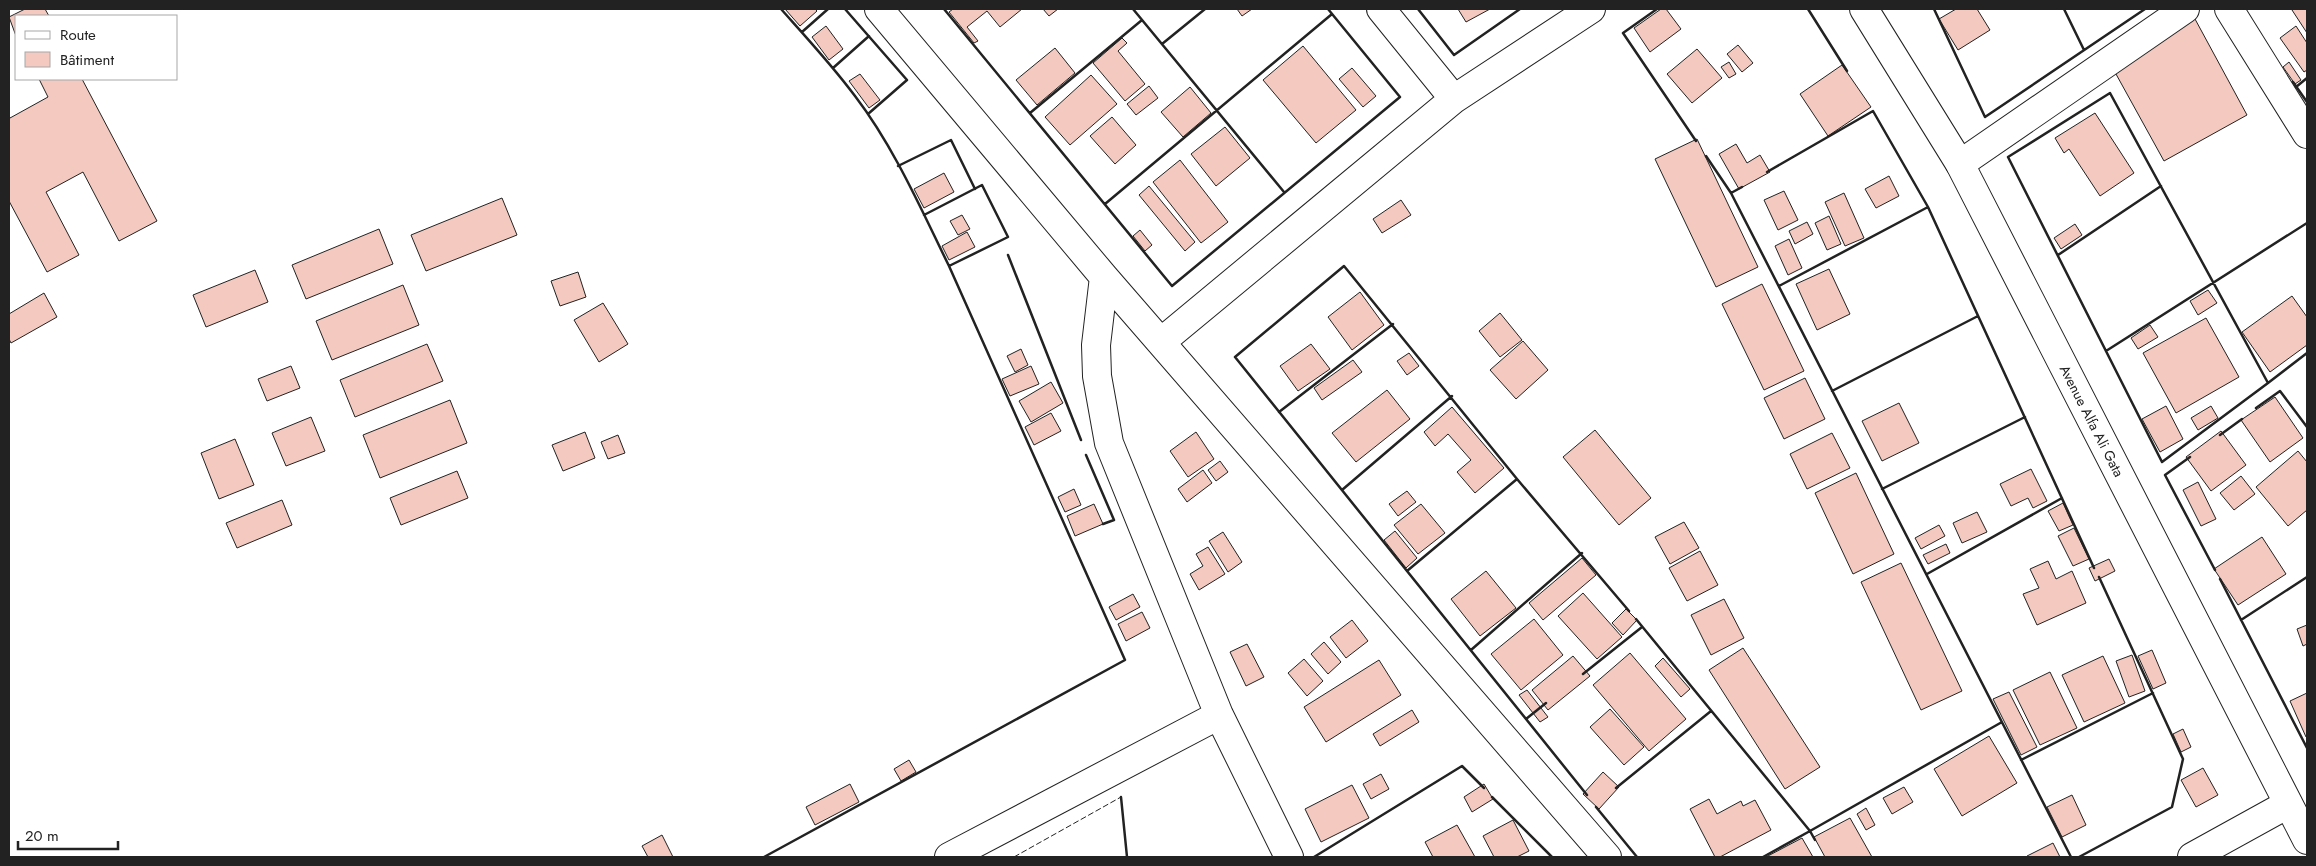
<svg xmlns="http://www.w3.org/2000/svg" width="2316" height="866" font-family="Jost,sans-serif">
  <rect width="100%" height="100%" fill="#fff"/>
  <path fill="#f3c9c0" stroke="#222" d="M25,9H45L49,16H16V36L9,17Z
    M785,9H815L817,11L800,26Z
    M953,9H1022L1000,27L987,11L967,27L978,41L974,43L949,12Z
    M1043,9H1058L1049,16Z
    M1237,9H1252L1242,16Z
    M1458,9H1490L1466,22Z
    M1661,9H1666L1681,29L1650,52L1634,28Z
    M1956,9H1977L1990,30L1958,50L1939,19Z
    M2294,9H2307V33L2292,10Z
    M2195,19L2247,115L2164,161L2111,65Z
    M826,26L843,49L829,60L812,37Z
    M2296,26L2307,43V70L2304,72L2280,38Z
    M1122,38L1127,43L1118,51L1145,84L1125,101L1093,63Z
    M1738,45L1753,63L1742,72L1727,54Z
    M1303,46L1356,110L1316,143L1263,80Z
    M1055,48L1075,73L1037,105L1016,80Z
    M1697,49L1722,78L1692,103L1667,74Z
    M1729,62L1736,74L1729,78L1721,67Z
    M2289,62L2301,80L2295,84L2283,67Z
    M1842,65L1871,107L1828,136L1800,94Z
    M1352,68L1376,96L1363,107L1339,79Z
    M860,74L880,100L869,108L849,81Z
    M1091,75L1117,104L1070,145L1045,117Z
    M39,79H82L157,221L119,241L83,172L46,192L79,255L47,272L9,201V116L10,118L48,97Z
    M1149,86L1158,98L1136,115L1127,104Z
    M1190,87L1211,113L1183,137L1161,112Z
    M2095,113L2134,173L2100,196L2069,149L2064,153L2055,138Z
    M1112,117L1136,145L1115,164L1090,136Z
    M1225,127L1250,158L1216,186L1191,154Z
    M1697,139L1758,267L1716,287L1655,159Z
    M1736,144L1747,163L1760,155L1770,172L1739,189L1719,154Z
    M1180,160L1228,222L1201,243L1153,182Z
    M944,173L954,192L924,208L914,189Z
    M1889,176L1899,196L1876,208L1865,189Z
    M1149,186L1195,242L1185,251L1139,195Z
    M1784,191L1798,220L1778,230L1764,200Z
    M1844,193L1864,238L1845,246L1825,202Z
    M502,198L517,235L426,271L411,235Z
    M1401,200L1411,215L1382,233L1373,219Z
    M962,215L970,229L958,235L950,221Z
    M1829,216L1841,244L1827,250L1815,223Z
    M1807,222L1813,234L1795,244L1789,231Z
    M2075,224L2082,235L2061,249L2054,238Z
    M379,229L393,264L306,299L292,265Z
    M1140,230L1152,245L1145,251L1133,236Z
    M967,232L975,247L949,260L942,246Z
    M1789,239L1802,268L1788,275L1775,246Z
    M1829,269L1850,314L1817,330L1796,284Z
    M255,270L268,302L206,327L193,295Z
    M578,272L586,297L560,306L551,281Z
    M1762,284L1804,371L1764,390L1722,304Z
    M403,285L419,325L332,360L316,321Z
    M2208,290L2217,303L2198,315L2190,301Z
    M1360,292L1384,325L1352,350L1328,317Z
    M44,293L57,317L11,343L9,339V314Z
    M2292,296L2307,317V345L2270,372L2242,332Z
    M603,303L628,344L599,362L574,320Z
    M1500,313L1522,340L1500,357L1479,331Z
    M2206,318L2239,377L2176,413L2143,353Z
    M2150,325L2158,337L2138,349L2131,338Z
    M1523,341L1548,370L1516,399L1490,370Z
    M427,344L443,381L355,417L340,380Z
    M1311,344L1330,369L1298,391L1280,366Z
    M1021,349L1028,365L1015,372L1007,356Z
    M1409,353L1419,366L1407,375L1397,361Z
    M1353,360L1362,372L1322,400L1314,388Z
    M291,366L300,388L267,401L258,379Z
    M1031,366L1039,384L1010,396L1002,379Z
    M1805,378L1825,419L1784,439L1764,398Z
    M1051,382L1063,403L1031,422L1019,401Z
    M1387,390L1410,419L1356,462L1332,433Z
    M2275,397L2303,438L2270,462L2241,420Z
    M450,400L467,443L380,478L363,435Z
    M1899,403L1919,443L1882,461L1862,421Z
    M2166,406L2183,439L2160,452L2142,419Z
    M2211,406L2218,418L2198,430L2191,418Z
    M1452,407L1504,468L1475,493L1457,472L1471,460L1448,434L1435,446L1424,432Z
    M1051,413L1061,431L1034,445L1025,427Z
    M311,417L325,451L286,466L272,433Z
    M1595,430L1651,498L1619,525L1563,457Z
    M2221,431L2246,465L2211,491L2186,457Z
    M585,432L595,458L563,471L552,445Z
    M1196,432L1214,459L1188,477L1170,451Z
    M1832,433L1850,468L1807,489L1790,454Z
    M618,435L625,453L608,459L601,442Z
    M235,439L254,485L219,499L201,453Z
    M2298,451L2307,462V510L2288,526L2256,487Z
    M1220,461L1228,472L1216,481L1208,470Z
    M2031,469L2047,501L2033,508L2028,498L2011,506L2000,484Z
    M1203,470L1212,483L1187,502L1178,489Z
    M457,471L468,498L401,525L390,498Z
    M1856,473L1894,554L1853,574L1815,493Z
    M2241,476L2255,494L2234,510L2220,493Z
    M2198,482L2216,519L2201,526L2183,490Z
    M1074,489L1081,505L1065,512L1058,497Z
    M1407,491L1416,502L1398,516L1389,504Z
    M282,500L292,525L237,548L226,523Z
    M2063,503L2073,525L2059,531L2048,511Z
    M1094,504L1103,524L1075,536L1067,516Z
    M1421,504L1445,533L1418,554L1394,525Z
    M1977,512L1987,532L1962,543L1953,523Z
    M1684,522L1699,548L1670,564L1655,537Z
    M1939,525L1945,536L1921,549L1915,538Z
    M2074,528L2089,559L2073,566L2058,536Z
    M1395,531L1417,558L1406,568L1384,540Z
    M1223,532L1242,562L1228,572L1209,541Z
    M2262,537L2286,574L2238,605L2214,569Z
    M1946,544L1950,553L1928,564L1923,555Z
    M1208,547L1225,574L1199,590L1190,574L1203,566L1196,554Z
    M1700,551L1718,585L1687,601L1669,568Z
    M1582,558L1596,575L1543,620L1529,603Z
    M2109,559L2115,571L2095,581L2089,568Z
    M2048,561L2056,579L2072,571L2086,603L2037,625L2023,594L2039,588L2030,569Z
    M1901,563L1962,691L1921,710L1861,582Z
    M1486,571L1516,608L1480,636L1451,599Z
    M1583,593L1622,637L1597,659L1558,616Z
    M1133,594L1140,607L1116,620L1109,607Z
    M1724,599L1744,638L1711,655L1691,615Z
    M1626,609L1637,620L1623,635L1612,623Z
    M1142,612L1150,628L1126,641L1118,624Z
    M1534,619L1563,655L1521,690L1491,654Z
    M1352,620L1368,641L1346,658L1330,637Z
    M2307,625V644L2303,646L2297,629Z
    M1324,642L1341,662L1328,674L1311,654Z
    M1247,644L1264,677L1246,686L1230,652Z
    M1743,648L1820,767L1785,789L1709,670Z
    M2152,650L2166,683L2153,689L2138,656Z
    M1630,653L1686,719L1649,751L1593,685Z
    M2132,655L2145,691L2129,697L2116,661Z
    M1573,656L1590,676L1548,710L1532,690Z
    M2103,656L2125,703L2084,722L2062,675Z
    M1663,658L1690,689L1681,697L1655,666Z
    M1304,659L1323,681L1307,696L1288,673Z
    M1379,660L1401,695L1326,742L1304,707Z
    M2050,672L2077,728L2040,745L2013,690Z
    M1527,690L1548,717L1540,722L1519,695Z
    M2009,692L2037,747L2021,755L1993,699Z
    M2307,693V737H2306L2290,701Z
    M1610,709L1644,747L1624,765L1590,727Z
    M1412,710L1419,722L1380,746L1373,734Z
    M2183,729L2191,747L2181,752L2173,734Z
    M1989,736L2017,783L1962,816L1934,769Z
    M909,760L916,772L901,781L894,769Z
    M2203,768L2218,795L2196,807L2181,780Z
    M1603,772L1619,787L1599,809L1583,794Z
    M1381,774L1389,789L1371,799L1363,784Z
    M850,784L859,802L815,825L806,807Z
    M1484,784L1493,799L1472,812L1464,797Z
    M1352,785L1369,818L1321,842L1305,809Z
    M1904,787L1913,802L1892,814L1883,798Z
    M2072,795L2086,825L2062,837L2047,807Z
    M1709,799L1717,814L1741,801L1743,806L1755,800L1771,830L1720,857H1715L1690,809Z
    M1866,808L1875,825L1866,830L1857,814Z
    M1850,818L1872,857H1825L1814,837Z
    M1513,820L1529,851L1517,857H1494L1483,836Z
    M1457,825L1475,857H1433L1425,842Z
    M662,835L673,857H648L642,846Z
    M1802,838L1813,857H1766Z
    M2053,843L2060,857H2028L2027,856Z"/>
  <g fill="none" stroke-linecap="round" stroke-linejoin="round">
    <defs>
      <path id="minor" d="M879,9L1104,277L1607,857
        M1381,9L1454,99
        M2229,9L2307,134
        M1960,164L2185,9
        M1104,277L1096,345L1097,376L1109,443L1219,715L1289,857
        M1161,342L1454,99L1591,9
        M949,857L1219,715
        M2192,857L2288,804"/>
      <g id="tertiary">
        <path id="s1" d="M1864,9L1960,164L2307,840"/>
      </g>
    </defs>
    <use href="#minor" stroke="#222" stroke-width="30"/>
    <use href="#tertiary" stroke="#222" stroke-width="30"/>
    <use href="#minor" stroke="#fff" stroke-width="28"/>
    <use href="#tertiary" stroke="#fff" stroke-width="28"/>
    <path stroke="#222" stroke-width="1" stroke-dasharray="6 2.5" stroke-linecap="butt" d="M1014,857L1121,797"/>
    <path stroke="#222" stroke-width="2.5" d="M845,9L907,80L868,114
      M944,9L1172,286L1400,97L1328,9
      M1133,9L1284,192
      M1418,9L1454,55L1520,9
      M1657,9L1623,33L1696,141
      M1808,9L1847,71
      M1934,9L1985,117L2145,9
      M2064,9L2084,50
      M802,32L828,9
      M1162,44L1205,9
      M833,68L869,36
      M2293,82L2307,102
      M2296,87L2307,78
      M1030,113L1142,20
      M1706,156L1731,193
      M898,166L951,140L975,189
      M1767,172L1873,111L1928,207L2094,568
      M1742,187L1731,193L2071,857
      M1105,204L1332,14
      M924,215L982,185L1008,237L949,266
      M1008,255L1081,440
      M2058,255L2161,186
      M1779,286L1928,207
      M2106,351L2307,223
      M2268,383L2162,462L2008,157L2110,93L2268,383L2307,353
      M1832,391L1978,316
      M2256,408L2280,391L2307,427
      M1279,412L1393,324
      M2220,435L2242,419
      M1086,455L1114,520L1103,524
      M2190,457L2165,475L2215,570
      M1882,489L2025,417
      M1342,490L1452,396
      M1407,571L1517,479
      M1927,574L2062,498
      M2220,579L2307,748
      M1636,619L1810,831L2002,722
      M2241,620L2307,577
      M1471,650L1582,553
      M1583,674L1642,627
      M1526,719L1546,703
      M2021,760L2153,693
      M1616,788L1711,711
      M1587,795L1235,357L1344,266L1517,479L1629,611
      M1121,797L1127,857
      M1492,797L1552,857
      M1596,807L1637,857
      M764,857L1125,660L949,266C921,209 894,147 855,96C832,65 806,37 781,9
      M1314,857L1462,766L1484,788
      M1763,857L1810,831L1815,840
      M2079,857L2172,807L2183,759L2099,577"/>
  </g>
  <g text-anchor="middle" stroke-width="4" stroke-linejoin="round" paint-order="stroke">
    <g font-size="14" fill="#222" stroke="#fff">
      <text dy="5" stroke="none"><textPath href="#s1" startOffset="471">Avenue Alfa Ali Gata</textPath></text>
    </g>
  </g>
  <rect width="2316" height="866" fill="none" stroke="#222222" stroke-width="20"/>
  <rect x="15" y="15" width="162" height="65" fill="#ffffff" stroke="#a7a7a7"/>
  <rect x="25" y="31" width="25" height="8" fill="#ffffff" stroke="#a7a7a7"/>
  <text x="60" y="40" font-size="15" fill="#222222">Route</text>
  <rect x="25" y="52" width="25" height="15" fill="#f3c9c0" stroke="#a7a7a7"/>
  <text x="60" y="65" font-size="15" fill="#222222">Bâtiment</text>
  <path d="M18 841v8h100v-8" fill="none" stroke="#222222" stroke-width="2.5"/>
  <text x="25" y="841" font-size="15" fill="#222222" stroke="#ffffff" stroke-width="4" paint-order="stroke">20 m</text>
</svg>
